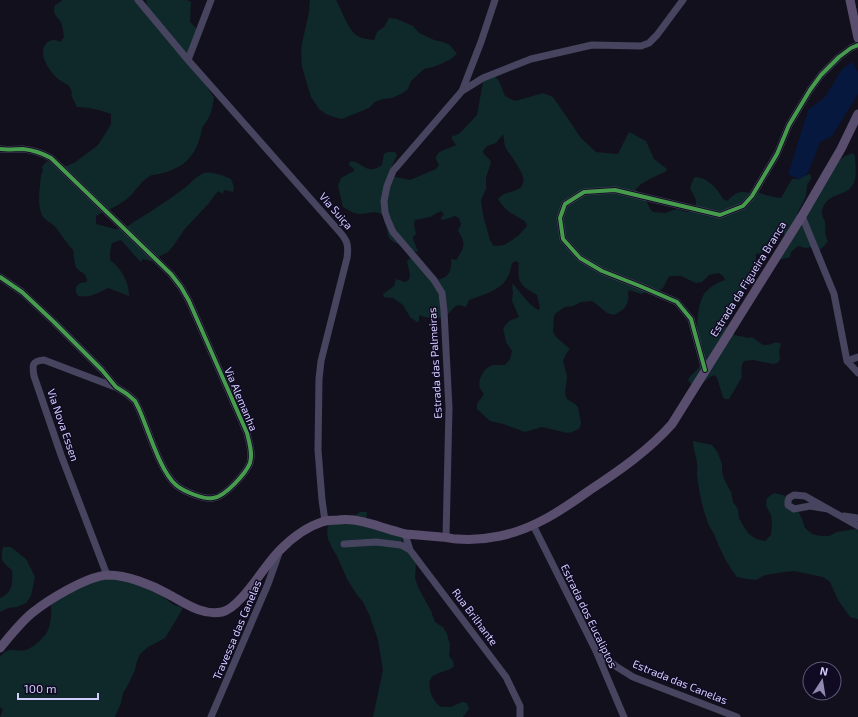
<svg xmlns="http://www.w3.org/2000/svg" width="858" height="717" font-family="'Exo 2',sans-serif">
  <rect width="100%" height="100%" fill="#13101d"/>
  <path fill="#0f282a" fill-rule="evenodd" d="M61,0H134L145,7L147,5L146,0H187L191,2L190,22L197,29L191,55L193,62L204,78L210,92L214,97C213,103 212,110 210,115C208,120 204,124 202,128C201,133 200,139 198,143C195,153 186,164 176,168C171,171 164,173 159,174C156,175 153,174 150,176C141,181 136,191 128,198C119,206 107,210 96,216V224L115,229H123C143,216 163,204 182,190C189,185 196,176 204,173C212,171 224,176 231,179L234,187L233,192L224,190L223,194L218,191L209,203L184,230L174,245L168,252L151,261L143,259L141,262C133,255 128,247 121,240L112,243L110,252V260C121,268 129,282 129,296L108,288C98,293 90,298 78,296L76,293V287L80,283L87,282C87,271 80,274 76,267C74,262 74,256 73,250C66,243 62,235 56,228C53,223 47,222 44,218C36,208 40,187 41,175L43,171L42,167L47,161L66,166L74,163L98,145L107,131L111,124V114C100,110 89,107 77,107L71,95H72C72,92 71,89 69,86C66,83 60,81 56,77C48,69 36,51 48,42C53,39 56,40 60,42L64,37C63,33 63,27 61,23C57,15 52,16 55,5L62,1Z
    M310,0H336C342,10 348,31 358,36C362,39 369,39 374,40L377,32L384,27L389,18L397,19L413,26L419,33L434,40L443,42L450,45L457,54L451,59L441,64L433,67L424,69L411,81L408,89L401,94L392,98L383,99L375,102L369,108L342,119L334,117L326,114L319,109L311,97L302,67L301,48L309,12Z
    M495,76L499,81L505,96L515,101L543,93L553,97L581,138L596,152L618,154L629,132L646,141L654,159L667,169L665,172C654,177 643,181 635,190L644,195L649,207L653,212L665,213L677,209L687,212L696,211V200L690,188L692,182L695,177C705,177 715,186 720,194C722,198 723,199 727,201C731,197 736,192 742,192C747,192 750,194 755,191C764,195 771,197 781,198L792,179H798L809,174L811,175V179L807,185L806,196L797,214V216L832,166L845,156L853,153L855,156C855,166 858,177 852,186C845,196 831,193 824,205C823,208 821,211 822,214C822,217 825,219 825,223C826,229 824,235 828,241L825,245L819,251L817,246L806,248L798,246L791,252L790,257L775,261L785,237L784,233L768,243L762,253L756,254C756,265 756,276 749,285C745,289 740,291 737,295C730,303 726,315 724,324L734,335L749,338L752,337C756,339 760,344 764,345C772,346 774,340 781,344L779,350L780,360L777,363L773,364L753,360L744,361C741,366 741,370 742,377L729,399H725L723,397L717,378L715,375L710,377L695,389L693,387L688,380C690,376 691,376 694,373C699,368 703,361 704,354C705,347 701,345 699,340C695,329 698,303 704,294C708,288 718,282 725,280L724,277L719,273L709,275L702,282L696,283L681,276H670L668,278L663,288L655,294L648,291L641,294L629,290C627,294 629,296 628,300C627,308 620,312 614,315L607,313L595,303L592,301L581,302L573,306L565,307L556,313L554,316L553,332L556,337L570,349L566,354L563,361L567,376L565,395L567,399L575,404L578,407L581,423L579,429L572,432L567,433L542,427L525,432L503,424L490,421L477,409V404L484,394C483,392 481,390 480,388C477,380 484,367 493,365C496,365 501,365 505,365L510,359L512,351L506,342L503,328L509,321L519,317L512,301L513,293L512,284L514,285C520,292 530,307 539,310L540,308L537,295C520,286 517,282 519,263L516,261L512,263C511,268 510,274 507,278C500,291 482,295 469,300L466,307C463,306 459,304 456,306C453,308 450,312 447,315C439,320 427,318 419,315V321L417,322L410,317L403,305L393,298L384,297L383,294L394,286L396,279L405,282L409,280L410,275L407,261L410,258L414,259L436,280C449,278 452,271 451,259L457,260C458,254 457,259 460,254C466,245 463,238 458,231L461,224L459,218L455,216L446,219L442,220L441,218L444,214L441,211L430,217L415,220L414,225L416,234L413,237V239L418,251L416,252C411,249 394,243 391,240C384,232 389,220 381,214C375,210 366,214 360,214C354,214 348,210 343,207L338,186L341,178L354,171V169L349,165V163L351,161C363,162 366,176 382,165L384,154L388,152H395L397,155C395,161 389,169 391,176L410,180L436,169L439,165C438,163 437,161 436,159C435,150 452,148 456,145L452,139V135L455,136L460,133L477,115L483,82L484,78ZM503,134C504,138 504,142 505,146C509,156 532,178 520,188C513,193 504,191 498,199C505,211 514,215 525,221L527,226L519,235L509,242L504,245L495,246L493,245L490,240L483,215L481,200L486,189V178L491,162C489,157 483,155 483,151L487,146L496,143Z
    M693,441L712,445L718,453L722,464V472L725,481L731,492L733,502L738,509L739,518L744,527L749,534L756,539L765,541L771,535L772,523L771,515L766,506L767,498L774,493L783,495L790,500L797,508L802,519L805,528L812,534L821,536H829L837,532L855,529L858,530V619L850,617L838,600L830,582L823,577L794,571L784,572L765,575L756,580L747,579L737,577C727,564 720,550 714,534C712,530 709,527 708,523C702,508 699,491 697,475C697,472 698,468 697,465C697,457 693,450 693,441Z
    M360,512H367L366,519L397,532L403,538L400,543L410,552L416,563L415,578L418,587L431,611L435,622L443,627L447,634L450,645L449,656L453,661L454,666C448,672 440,671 433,676C431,677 431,679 430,681C428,691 433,701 441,707H451L462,702L467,703L469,709L463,717H373L383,670L378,640L369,614L363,602L357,595L347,579L337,556L332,548L328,539L327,530L329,523L351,518Z
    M3,547H11L26,559L35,577L31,596L26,603L17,607L8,608L0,612V598C13,594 13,581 12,570C2,563 0,559 3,547Z
    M104,575L153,589L174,605L179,606L182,608V610L165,638L148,647L140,654L137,661L135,670L128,685L123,693L121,703L115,717H0L3,710L0,707V657C9,645 16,653 26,650C34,647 41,640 46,634C49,629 51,621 51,615C52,611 50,608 52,603Z"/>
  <path fill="#06183e" d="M853,62L858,72V94L832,136L820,142L808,173L799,180L794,176L788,175L808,110L825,97L843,68Z"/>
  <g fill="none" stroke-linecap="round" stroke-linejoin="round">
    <path stroke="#46445e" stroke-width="7" d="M138,0L188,60L338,230C347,240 349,244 347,258L321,361L319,379L318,450L322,500L325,521
      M188,60L211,0
      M462,91L483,78L531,59L592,45L641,46L649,43L657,35L683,0
      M0,149C8,150 15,149 23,149C33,150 42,153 51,158L171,274L181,287L189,301L247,433C249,442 253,453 250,463C246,473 225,497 213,498C204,500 183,491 176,485C160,471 148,429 139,409L135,401L127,394L116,387L102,370L54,322L22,292L0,277
      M802,216L834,294L847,361L858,373
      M847,361L858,357
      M705,370L691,319L677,302L640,286L602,271L580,258L563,239L560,218L565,204L584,192L615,190L720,215L743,206L752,196L777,154L789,125L810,90L821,75L839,57L851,48L858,45
      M828,509L810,506L794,509L788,505V501L789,498L794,495L805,496L858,526
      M844,516L858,518
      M533,525L596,651L624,717
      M405,534L410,550L506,677L520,706V717
      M446,537L449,408L444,311L442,293L434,280L393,232L388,221L385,212L384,201L387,186L393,171L462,91L481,42L495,0
      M344,544L376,542L401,545L410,550
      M107,575L61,455L34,376C32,365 32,361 44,360L115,387
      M596,651L617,667L633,677L737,717
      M211,717L268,584L279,553"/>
    <path stroke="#5a4e6f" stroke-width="9" d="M850,0L858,38
      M0,648C10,636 20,623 32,613C48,600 87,576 108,575C127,575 152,585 168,594C185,603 202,616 222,612C241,608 265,564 280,550C292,538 306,527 322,522C327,520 332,520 338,520C356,518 373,524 391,530C396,531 401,533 406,534C418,535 430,536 441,537C447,537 452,539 457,539C471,540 486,539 500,536C534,529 562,510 590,490C619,471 649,450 672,424L802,216L841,149L858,114"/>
    <defs>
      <path id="cycleway" d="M0,149C8,150 15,149 23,149C33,150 42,153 51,158L171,274L181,287L189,301L247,433C249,442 253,453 250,463C246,473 225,497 213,498C204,500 183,491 176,485C160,471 148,429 139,409L135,401L127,394L116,387L102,370L54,322L22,292L0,277
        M705,370L691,319L677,302L640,286L602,271L580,258L563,239L560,218L565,204L584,192L615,190L720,215L743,206L752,196L777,154L789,125L810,90L821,75L839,57L851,48L858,45"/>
    </defs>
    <use href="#cycleway" stroke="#100b22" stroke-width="6"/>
    <use href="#cycleway" stroke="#469c4c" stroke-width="4"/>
  </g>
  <g text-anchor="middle" stroke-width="3" stroke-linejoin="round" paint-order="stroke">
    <g font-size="11" fill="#d3ccff" stroke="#100b22">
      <text transform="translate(336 211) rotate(49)" y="4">Via Suiça</text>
      <text transform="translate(748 279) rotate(-58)" y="4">Estrada da Figueira Branca</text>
      <text transform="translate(435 363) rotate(-93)" y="4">Estrada das Palmeiras</text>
      <text transform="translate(241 399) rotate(67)" y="4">Via Alemanha</text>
      <text transform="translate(63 425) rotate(71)" y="4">Via Nova Essen</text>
      <text transform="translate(589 616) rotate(64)" y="4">Estrada dos Eucaliptos</text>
      <text transform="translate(475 617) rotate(53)" y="4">Rua Brilhante</text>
      <text transform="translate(237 630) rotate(-67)" y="4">Travessa das Canelas</text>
      <text transform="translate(680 682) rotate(22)" y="4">Estrada das Canelas</text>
    </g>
  </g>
  <g transform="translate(822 681) rotate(12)"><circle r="19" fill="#100b22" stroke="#5e587a"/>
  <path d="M0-3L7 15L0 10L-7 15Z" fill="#908ab0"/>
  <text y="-6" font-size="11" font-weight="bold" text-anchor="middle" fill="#d3ccff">N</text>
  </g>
  <path d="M18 693v6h80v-6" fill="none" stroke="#d3ccff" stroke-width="2"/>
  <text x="24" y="693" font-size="12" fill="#d3ccff" stroke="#100b22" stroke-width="3" paint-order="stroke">100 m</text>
</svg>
